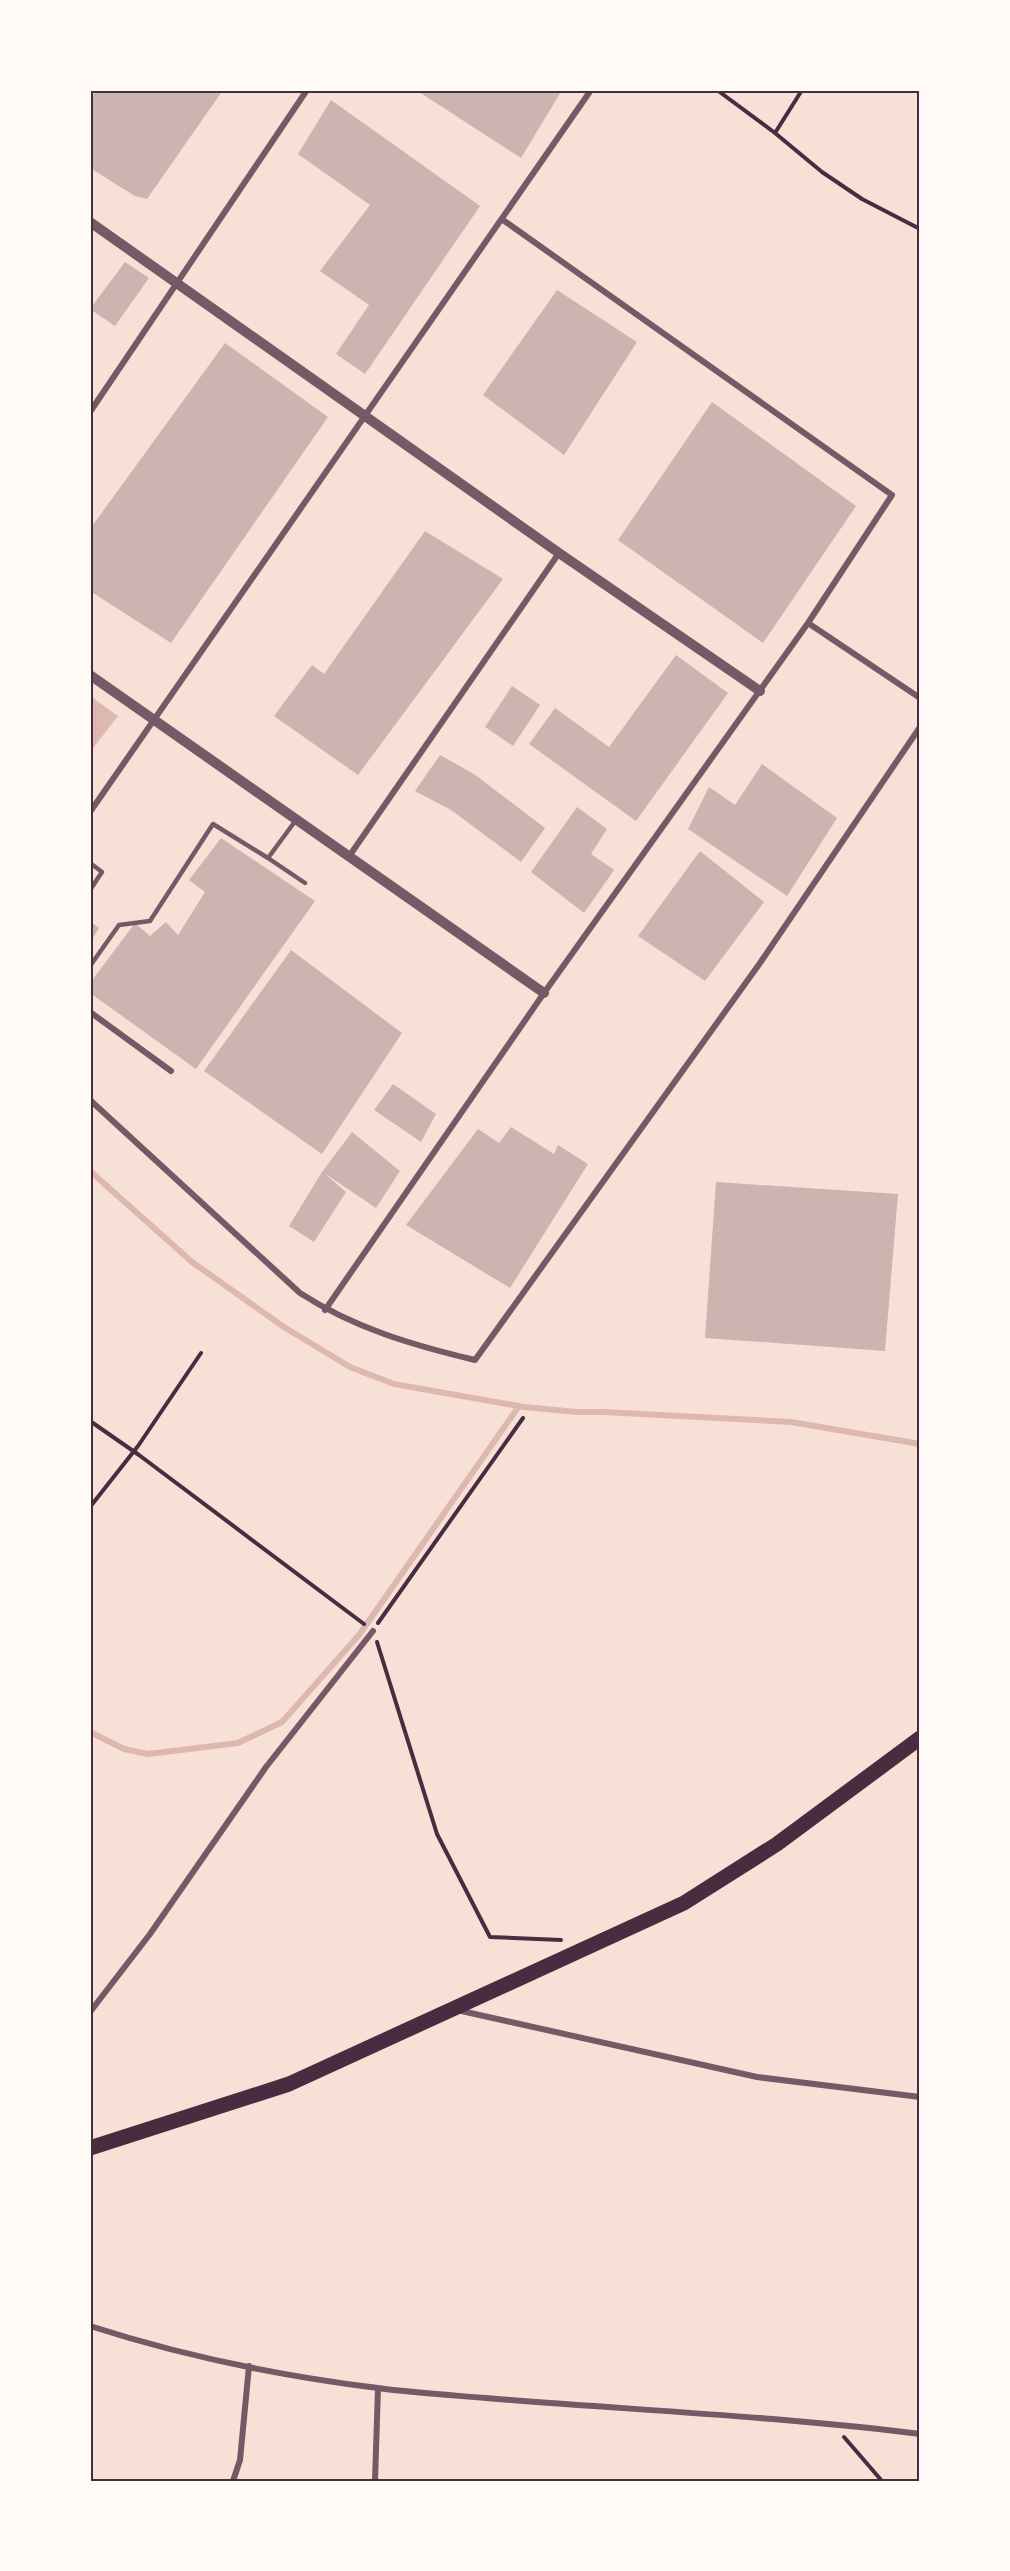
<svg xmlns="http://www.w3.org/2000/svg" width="1010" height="2571" font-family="Cabin,sans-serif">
  <rect width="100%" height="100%" fill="#f7e1d7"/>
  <path fill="#dcb8b0" d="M90,696L118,716L90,752Z"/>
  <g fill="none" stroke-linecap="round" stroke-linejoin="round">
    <path stroke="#dcb8b0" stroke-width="6" d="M90,1171L192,1262L284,1327L350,1367L394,1384L524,1407L577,1412H604L791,1422L920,1444
      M90,1732L124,1749L148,1754L238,1743L282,1722L359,1635L519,1406"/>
  </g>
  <path fill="#ccb4b1" d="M97,90H223L147,199L135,196L90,168V99Z
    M416,90H562L521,158Z
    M331,100L480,206L365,374L336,354L369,305L320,271L370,205L298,154Z
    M125,262L149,278L115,326L90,309Z
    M557,290L637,342L564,455L483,395Z
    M225,343L328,417L171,643L90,591V529Z
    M712,402L856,506L763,643L618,540Z
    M425,531L503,579L358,775L274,716L312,665L324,674Z
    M676,655L728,693L636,821L529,744L555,708L609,747Z
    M512,686L540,705L513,746L485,727Z
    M440,755L474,774L545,828L521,862L451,810L415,791Z
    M762,764L837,818L787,896L688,829L709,787L735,805Z
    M577,807L607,829L591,854L614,870L584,913L531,872Z
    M221,838L315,901L196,1069L90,993V983L135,923L150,936L166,922L178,935L205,892L189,880Z
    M700,851L764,902L705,981L638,936Z
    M90,921L99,928L90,943Z
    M291,950L402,1033L322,1154L204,1071Z
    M393,1084L436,1114L421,1142L374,1110Z
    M511,1127L554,1154L558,1145L588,1164L510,1288L406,1225L478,1129L499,1143Z
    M352,1132L400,1171L376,1208L324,1173L346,1192L314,1242L289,1226L322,1172Z
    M716,1182L898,1194L885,1351L705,1338Z"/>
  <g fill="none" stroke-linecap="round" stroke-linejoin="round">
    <path stroke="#4a2c40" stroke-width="4" d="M717,90L775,133L822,172L862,199L920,229
      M775,133L802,90
      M90,1421L139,1455L364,1624
      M90,1507L138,1446L201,1353
      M378,1623L523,1418
      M377,1642L437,1834L490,1937L561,1940
      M844,2437L882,2481"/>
    <path stroke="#755966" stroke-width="4.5" d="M268,858L305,883
      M90,863L102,872L90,890
      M90,966L119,925L150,921L213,824L268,858L296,820"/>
    <path stroke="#755966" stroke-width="6" d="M90,412L307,90
      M808,623L920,698
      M90,812L591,90
      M350,855L559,553
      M90,1012L171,1071
      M90,1100L300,1293C354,1328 412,1345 475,1360L760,963L920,727
      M325,1310L544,993L808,623L892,495L503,220
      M457,2010L757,2077L920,2097
      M90,2012L150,1934L266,1767L373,1631
      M90,2326C183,2356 281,2376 378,2388C414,2393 450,2395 486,2398C631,2410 776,2416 920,2434
      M233,2481L240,2460L249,2366
      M375,2481L378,2388"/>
    <path stroke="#755966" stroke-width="10" d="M90,222L559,553L760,691
      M90,675L544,993"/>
    <path stroke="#4a2c40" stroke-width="15" d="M90,2148L289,2084L684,1903L777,1844L920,1738"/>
  </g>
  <rect width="1010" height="2571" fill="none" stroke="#fffaf5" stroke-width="183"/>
  <rect x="92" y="92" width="826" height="2388" fill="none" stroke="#4a2c40" stroke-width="2"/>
</svg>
